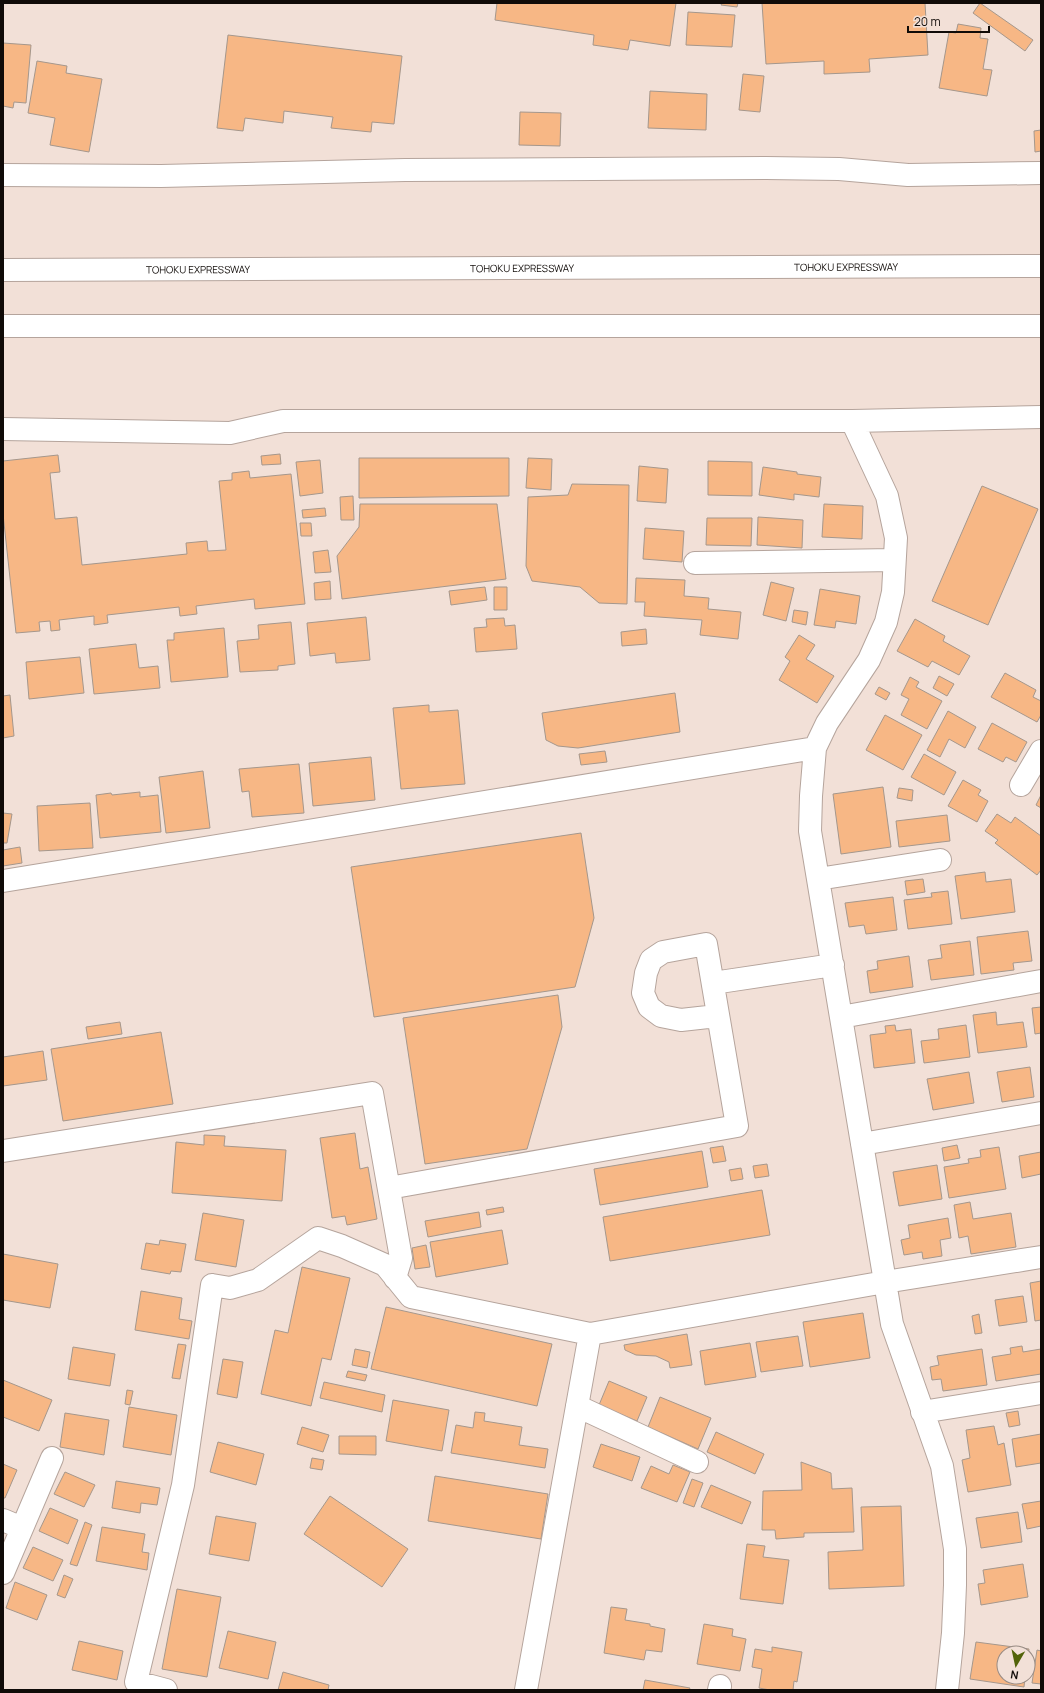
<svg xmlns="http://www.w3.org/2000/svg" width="1044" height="1693" font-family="Manrope,sans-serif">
  <rect width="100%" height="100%" fill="#f2e0d7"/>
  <path fill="#f7b785" stroke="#a5978c" d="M497,3H676L670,46L630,40L628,50L593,45L594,35L495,20Z
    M722,3H738L737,7L721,5Z
    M762,3H925L928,55L869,59L870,72L824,74V61L766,64Z
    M980,3L1033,40L1025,51L973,13Z
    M688,12L735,15L732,47L686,45Z
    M958,24L981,28L980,38L988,39L983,69L992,70L987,96L939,88L949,32L956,33Z
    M228,35L402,56L394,124L372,122L371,132L331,128L333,117L284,111L283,123L245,118L243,131L217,128Z
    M3,43L31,45L26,103L14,102L13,108L3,106Z
    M37,61L67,66L66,73L102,79L89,152L50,145L55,118L28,113Z
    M743,74L764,76L760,112L739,110Z
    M650,91L707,94L706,130L648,128Z
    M520,112L561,113L560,146L519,145Z
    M1041,130V151L1035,152L1034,131Z
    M280,454L281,464L262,465L261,456Z
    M58,455L60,472L50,473L55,519L77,517L82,565L187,554L186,543L207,541L208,551L226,550L219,481L232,480V473L249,471L250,478L291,474L305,604L255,609L254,599L196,606L197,614L180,616L179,607L107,615L108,623L94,625V616L59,620L60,630L51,631L50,621L39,622L40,631L16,633L3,514V461Z
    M359,458H509V496L359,498Z
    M528,458L552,459L551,490L526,488Z
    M320,460L323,493L300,496L296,462Z
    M708,461L752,462V496L708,495Z
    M639,466L668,469L666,503L637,501Z
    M763,467L797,472V474L821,477L819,497L794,494V500L759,495Z
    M572,484L629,485L627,604L599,603L580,587L532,581L526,566L528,497L568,495Z
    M982,486L1038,509L988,625L932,601Z
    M353,496L354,520H341L340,497Z
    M360,504H497L506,579L342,599L337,556L359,527Z
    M824,504L863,506L862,539L822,537Z
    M325,508L326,516L303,518L302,510Z
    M758,517L803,520L802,548L757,545Z
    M707,518H752L751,546L706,545Z
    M300,523H311L312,536H301Z
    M645,528L684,531L682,562L643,559Z
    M328,550L331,572L315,573L313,552Z
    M636,578L685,580L684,596L709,598L708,609L741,612L738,639L700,635L702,620L644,616L645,602H635Z
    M330,581L331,599L315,600L314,583Z
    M771,582L794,588L786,621L763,615Z
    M485,587L487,600L451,605L449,591Z
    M494,587H507V610H494Z
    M820,589L860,596L856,624L836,621L835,628L814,625Z
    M794,610L808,612L806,625L792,622Z
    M366,617L370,660L336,663L335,653L310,656L307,623Z
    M504,618L505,626L515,625L517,649L476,652L474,628L487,627L486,619Z
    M915,619L945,636L943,641L970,656L959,675L932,661L928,667L897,651Z
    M291,622L295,664L278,666V670L240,672L237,641L259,639L258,625Z
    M224,628L228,677L171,682L167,640H174V633Z
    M646,629L647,644L622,646L621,632Z
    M799,635L815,645L806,659L834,676L817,703L779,680L790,661L785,657Z
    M136,644L139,668L158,666L160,688L94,694L89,649Z
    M80,657L84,693L29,699L26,662Z
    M1005,673L1036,690L1033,697L1041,701V715L1037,722L991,697Z
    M939,676L954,684L947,696L933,688Z
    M910,677L919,682L916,687L942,701L927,729L901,715L909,699L901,695Z
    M879,687L890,693L886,700L875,694Z
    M675,693L680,732L578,748L558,746L546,740L542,713Z
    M10,695L14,736L3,738V696Z
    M429,705V712L458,710L465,784L401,789L393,708Z
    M948,711L976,727L965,748L949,739L940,757L927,750Z
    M885,715L922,735L903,770L866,750Z
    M992,723L1027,742L1016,762L1006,757L1003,762L978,749Z
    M605,751L607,762L581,765L579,754Z
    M924,754L956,772L944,795L911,777Z
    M371,757L375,800L313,806L309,763Z
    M299,764L304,813L252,817L249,791L242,792L239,769Z
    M203,771L210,828L166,833L159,777Z
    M963,780L981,790L978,795L988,801L977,822L948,806Z
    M883,787L891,847L841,854L833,794Z
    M899,788L913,790L912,801L897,798Z
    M140,792V797L158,795L161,832L100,838L96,795L111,793L112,795Z
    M1041,795V808L1036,805Z
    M90,803L93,848L39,851L37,806Z
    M3,813L12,814L7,843H3Z
    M997,814L1011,823L1015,817L1041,836V870L1037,875L995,843L998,840L985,831Z
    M947,815L950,841L899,847L896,821Z
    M581,833L594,918L575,987L374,1017L351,867Z
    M20,847L22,863L3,866V850Z
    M985,872L986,882L1011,879L1015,912L961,919L955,876Z
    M923,879L925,892L907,895L905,881Z
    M948,891L952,924L908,929L904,900L932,897L931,893Z
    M893,897L897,930L866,934L864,925L849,927L845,903Z
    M1028,931L1032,961L1013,963L1014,970L981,974L977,937Z
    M970,941L974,975L931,980L928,960L942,958L940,945Z
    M909,956L913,987L870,993L867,971L878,969L877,961Z
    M558,995L562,1027L527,1149L425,1164L403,1018Z
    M1041,1007V1033L1035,1034L1032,1008Z
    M996,1012L997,1025L1023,1022L1027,1047L978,1053L973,1015Z
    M120,1022L122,1034L88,1039L86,1027Z
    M895,1025L896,1031L911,1029L915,1063L874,1068L870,1035L886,1033L885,1026Z
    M966,1025L970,1057L924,1063L921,1041L939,1039L938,1029Z
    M161,1032L173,1104L63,1121L51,1049Z
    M43,1051L47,1080L3,1086V1057Z
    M1030,1067L1034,1097L1002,1102L997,1072Z
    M969,1072L974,1103L933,1110L927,1079Z
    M355,1133L360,1169L368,1167L377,1219L347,1225L345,1216L332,1218L320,1138Z
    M204,1135L225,1136L224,1146L286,1150L282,1201L172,1193L176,1142L204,1145Z
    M957,1145L960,1158L944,1161L942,1148Z
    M723,1146L726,1161L713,1163L710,1148Z
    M999,1147L1006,1189L949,1198L944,1167L969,1163L968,1159L981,1157L980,1150Z
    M702,1151L708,1187L600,1205L594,1169Z
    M1041,1152V1174L1022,1178L1019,1156Z
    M767,1164L769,1176L755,1178L753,1166Z
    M937,1165L942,1199L899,1206L893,1172Z
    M741,1168L743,1179L731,1181L729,1170Z
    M762,1190L770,1235L610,1261L603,1217Z
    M970,1202L973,1219L1011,1213L1016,1247L971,1254L968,1236L959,1238L954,1205Z
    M503,1207L504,1212L487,1215L486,1210Z
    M479,1212L481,1227L428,1237L425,1221Z
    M203,1213L244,1220L236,1267L195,1260Z
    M948,1218L951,1238L940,1240L942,1256L923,1259L922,1252L904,1255L901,1240L910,1238L908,1225Z
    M502,1230L508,1264L436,1277L430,1242Z
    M160,1240L186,1244L181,1272L171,1271L170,1274L141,1269L146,1243L159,1245Z
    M426,1245L430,1267L415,1269L412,1248Z
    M3,1254L58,1264L50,1308L3,1300Z
    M302,1267L350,1278L331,1360L322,1358L311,1406L261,1394L275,1330L288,1333Z
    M1041,1281V1320L1035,1321L1030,1283Z
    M141,1291L182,1298L179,1319L192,1321L189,1339L135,1330Z
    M1023,1296L1027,1322L999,1326L995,1300Z
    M386,1307L552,1344L537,1406L371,1369Z
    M863,1313L870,1358L810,1367L803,1322Z
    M979,1314L982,1333L975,1334L972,1316Z
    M687,1334L692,1365L670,1368L669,1362L656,1356L636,1355L625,1350L624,1345Z
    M798,1336L803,1366L761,1372L756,1342Z
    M750,1343L756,1377L705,1385L700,1351Z
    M178,1344L186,1345L180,1379L172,1378Z
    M1022,1346L1023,1352L1041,1349V1374L996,1381L992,1357L1011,1354L1010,1348Z
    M73,1347L115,1354L110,1386L68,1379Z
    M355,1349L370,1352L367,1368L352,1365Z
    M982,1349L987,1385L943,1391L941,1379L932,1380L930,1367L939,1365L937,1356Z
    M223,1359L243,1362L237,1398L217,1394Z
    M348,1371L367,1375L365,1381L346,1377Z
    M3,1380L52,1400L39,1431L3,1417Z
    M609,1381L647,1397L637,1421L599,1405Z
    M324,1382L385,1395L382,1412L320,1398Z
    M127,1390L133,1391L130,1405L125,1404Z
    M660,1397L711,1418L698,1449L648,1427Z
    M393,1400L449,1410L442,1451L386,1441Z
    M129,1407L177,1415L171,1455L123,1447Z
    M1018,1411L1020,1425L1009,1427L1006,1413Z
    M475,1412L485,1413L484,1421L522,1427L519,1445L548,1449L545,1468L451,1453L456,1425L473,1428Z
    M65,1413L109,1420L104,1455L60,1447Z
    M994,1426L998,1445L1004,1443L1011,1485L968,1492L962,1460L970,1458L966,1430Z
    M302,1427L329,1435L323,1452L297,1444Z
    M716,1432L764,1454L755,1474L707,1452Z
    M1041,1434V1463L1016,1467L1012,1439Z
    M339,1436H376V1455L339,1454Z
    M218,1442L264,1454L256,1485L210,1472Z
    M601,1444L640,1457L632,1481L593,1467Z
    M312,1458L324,1460L322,1470L310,1468Z
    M801,1462L831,1473L832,1489L852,1488L854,1532L804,1533V1537L776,1539L775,1530H762L763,1491L802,1490Z
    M3,1464L17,1470L5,1498H3Z
    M673,1465L690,1472L677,1502L641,1488L651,1466L669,1474Z
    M65,1472L95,1485L84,1507L54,1494Z
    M435,1476L548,1494L541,1539L428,1521Z
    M692,1479L703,1483L694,1507L683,1503Z
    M116,1481L160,1488L157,1505L141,1503L140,1513L112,1508Z
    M711,1485L751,1502L742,1524L701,1507Z
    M330,1496L408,1549L382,1587L304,1534Z
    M1041,1501V1526L1027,1529L1022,1504Z
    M901,1506L904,1586L829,1589L828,1552L863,1550L861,1507Z
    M50,1508L78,1520L68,1544L39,1531Z
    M1018,1512L1022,1542L981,1548L976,1518Z
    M216,1516L256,1523L249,1561L209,1554Z
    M85,1522L92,1525L77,1566L70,1564Z
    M102,1527L145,1534L142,1552L149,1553L147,1570L96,1561Z
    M747,1544L765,1546L763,1557L789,1560L783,1604L740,1599Z
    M33,1547L63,1560L53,1581L23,1568Z
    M1023,1564L1028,1597L981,1605L978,1584L985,1583L983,1570Z
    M64,1575L73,1579L65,1598L57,1595Z
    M15,1582L47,1595L37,1620L6,1608Z
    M177,1589L221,1597L207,1677L162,1669Z
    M611,1607L627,1609L625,1620L650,1624V1626L665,1629L662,1652L646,1650L644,1660L604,1653Z
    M704,1624L733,1629L732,1636L746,1639L740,1671L697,1664Z
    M228,1631L276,1642L268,1679L219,1668Z
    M79,1641L123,1651L117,1680L72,1670Z
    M976,1642L1029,1649L1028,1655V1653H1004V1677H1025L1024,1687L970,1679Z
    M772,1647L802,1652L797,1682L794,1681L793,1690H770L759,1688L762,1669L752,1667L755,1649L772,1652Z
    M1037,1650L1041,1651V1684L1032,1683Z
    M283,1672L329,1685L328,1690H278Z
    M645,1680L690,1688L689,1690H643Z"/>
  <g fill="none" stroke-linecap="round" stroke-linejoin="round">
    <defs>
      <path id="minor" d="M3,175L161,176L405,170L766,168L839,169L908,175L1041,173
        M852,421L887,496L896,538L893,592L886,622L869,660L827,723L815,748L811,796L810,831L892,1324L942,1466L955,1549V1585L953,1633L947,1690
        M3,429L230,433L283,421H852L1041,417
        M695,563L894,560
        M1021,785L1041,751
        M818,879L940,860
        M3,881L815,748
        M713,983L833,965
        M841,1017L1041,981
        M862,1144L1041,1113
        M3,1151L372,1093L401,1258L395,1278
        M389,1188L737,1126L706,944L663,952L651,960L646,973L643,993L649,1007L661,1016L681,1020L717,1016
        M577,1406L697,1462
        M922,1412L1041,1393
        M3,1520L22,1528
        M3,1573L52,1458
        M166,1690L136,1682L183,1485L212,1285L230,1288L258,1280L318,1238L342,1246L385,1265L411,1297L590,1334L885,1282L1041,1257
        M526,1690L590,1334
        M719,1690L720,1686"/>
      <g id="highway">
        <path id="s1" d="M3,270L1041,266"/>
        <path d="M3,326H1041"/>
      </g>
    </defs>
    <use href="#minor" stroke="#b5a49c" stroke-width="24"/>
    <use href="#highway" stroke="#b5a49c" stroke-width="24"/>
    <use href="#minor" stroke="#fff" stroke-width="22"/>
    <use href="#highway" stroke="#fff" stroke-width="22"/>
  </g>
  <g text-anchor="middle" stroke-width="3.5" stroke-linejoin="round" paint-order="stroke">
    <g font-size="10" fill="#100b08" stroke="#f2e0d7">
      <text dy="4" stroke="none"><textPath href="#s1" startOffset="843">TOHOKU EXPRESSWAY</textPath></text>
      <text dy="4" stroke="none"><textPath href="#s1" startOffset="519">TOHOKU EXPRESSWAY</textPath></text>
      <text dy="4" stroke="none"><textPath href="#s1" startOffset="195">TOHOKU EXPRESSWAY</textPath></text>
    </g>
  </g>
  <rect width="1044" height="1693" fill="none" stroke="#100b08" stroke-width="8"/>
  <g transform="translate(1016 1665) rotate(189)"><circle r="19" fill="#f2e0d7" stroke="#988b84"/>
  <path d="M0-3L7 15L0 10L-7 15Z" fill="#526309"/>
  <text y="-6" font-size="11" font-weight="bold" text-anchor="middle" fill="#100b08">N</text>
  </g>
  <path d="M908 26v6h81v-6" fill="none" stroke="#100b08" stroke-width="2"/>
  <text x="914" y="26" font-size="12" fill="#100b08" stroke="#f2e0d7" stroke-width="3" paint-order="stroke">20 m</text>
</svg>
